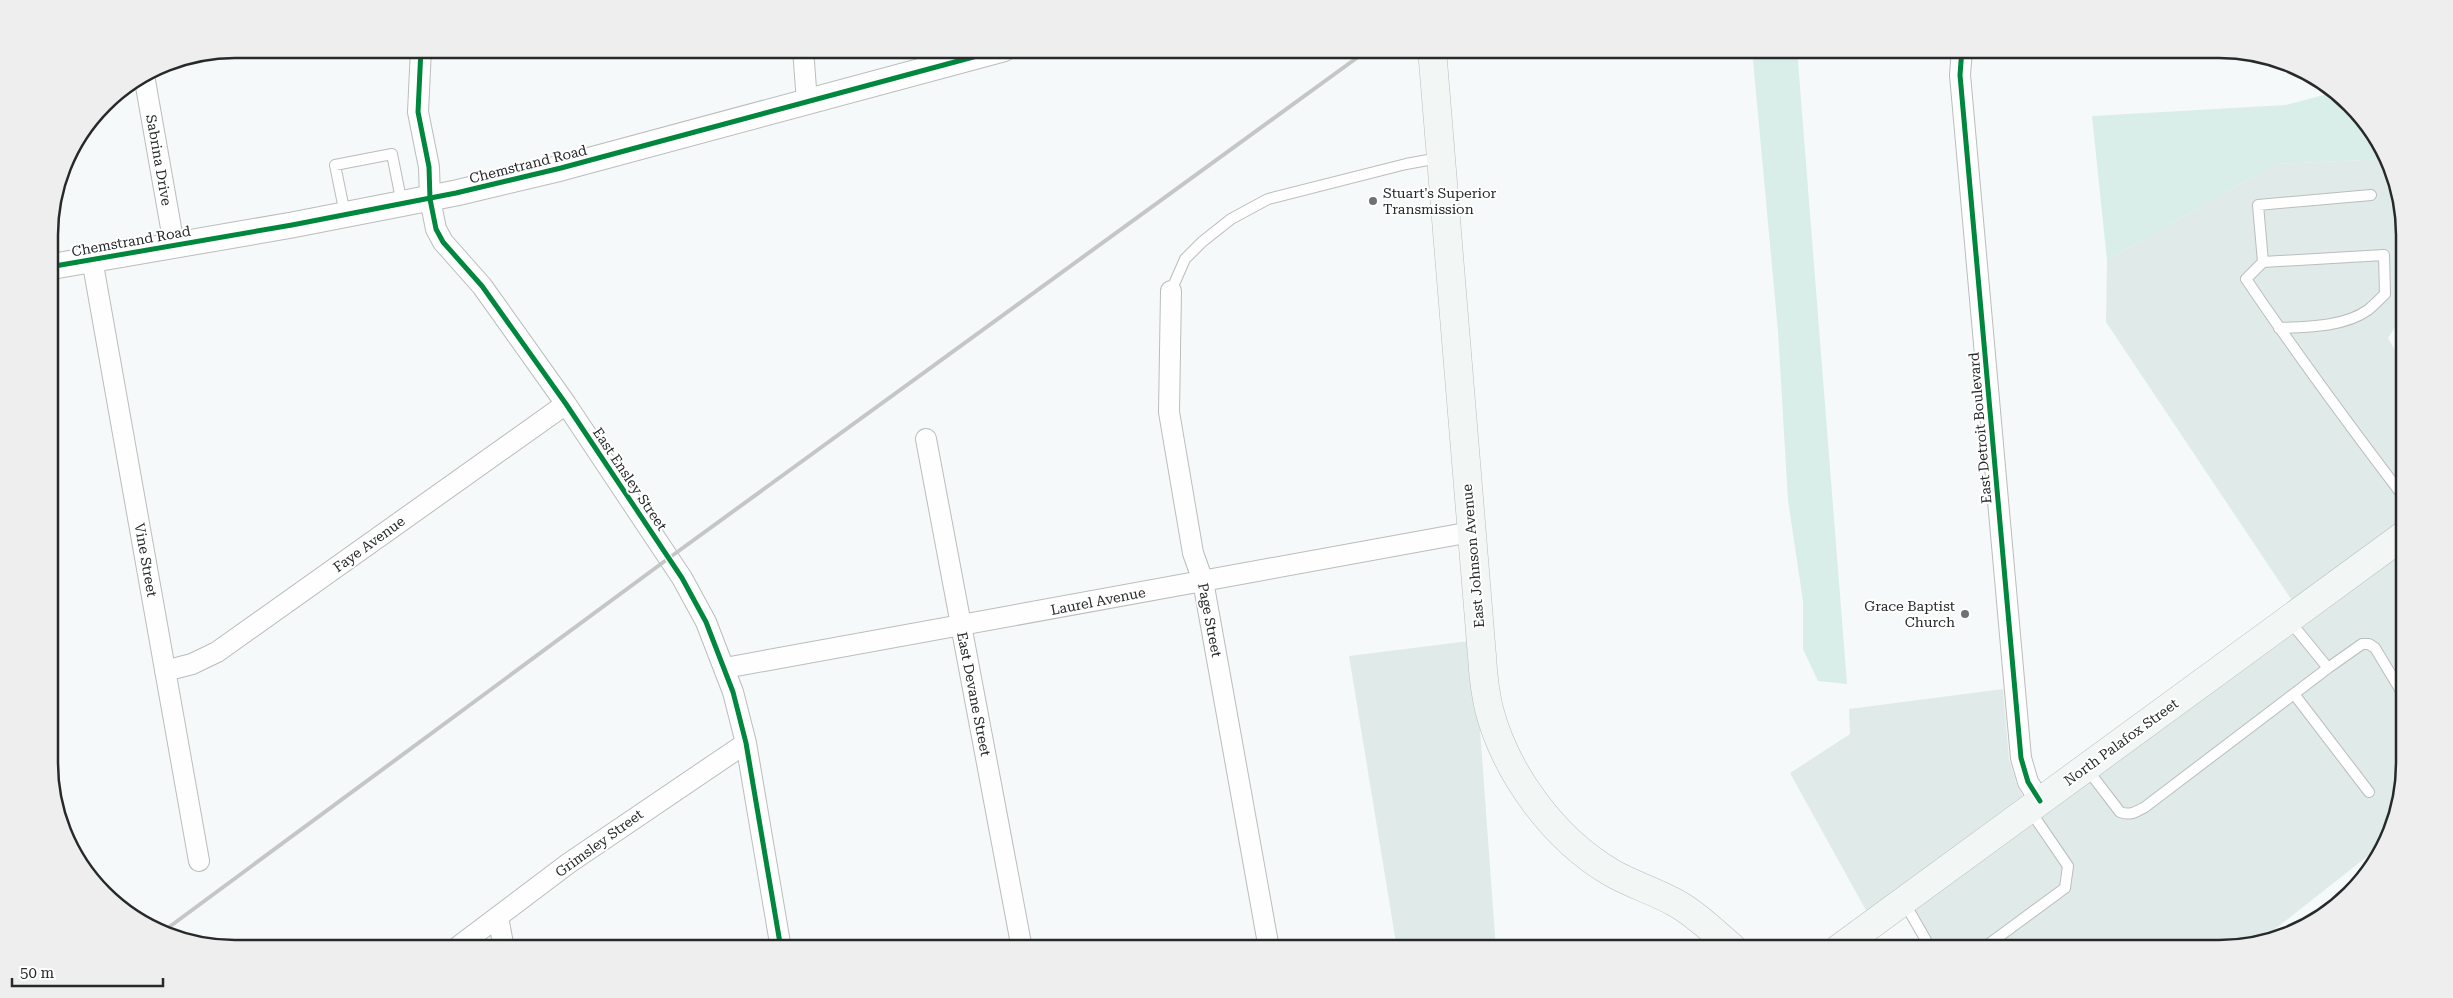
<svg xmlns="http://www.w3.org/2000/svg" width="2453" height="998" font-family="'Roboto Serif',serif">
  <rect width="100%" height="100%" fill="#f5f9f9"/>
  <path fill="#e0ebe9" d="M2388,159L2393,173L2403,290V315L2388,338L2403,364L2404,522L2293,602L2106,322L2107,260L2275,164Z
    M2404,547V764L2394,824L2383,844L2256,944L2231,949H1921L1913,907Z
    M1469,641L1479,715L1496,949H1397L1349,656Z
    M2003,689L2009,759L2017,785L2024,798L1868,914L1790,773L1850,734L1849,709Z"/>
  <path fill="#d9ede9" d="M1752,49H1797L1847,684L1818,681L1803,649V601L1788,500L1778,331Z
    M2335,92L2358,112L2388,159L2275,164L2107,260L2092,116L2286,105Z"/>
  <g fill="none" stroke-linecap="round" stroke-linejoin="round">
    <defs>
      <path id="service" d="M345,214L335,165L392,154L402,204
        M2263,262L2258,205L2371,195
        M1171,291L1185,259L1202,242L1231,219L1268,199L1406,164L1439,158
        M2279,328C2307,327 2344,327 2368,310C2374,305 2380,299 2385,294L2384,255L2263,262L2246,279C2296,353 2349,425 2403,496
        M2328,668L2362,644H2369L2375,648L2404,696
        M2294,694L2369,792
        M2087,769L2120,812C2130,816 2136,812 2145,807L2328,668L2288,619
        M1904,902L1931,949
        M1982,949L2065,888L2068,866L2029,809"/>
      <path id="minor" d="M421,49L418,112L429,167L430,199L436,229L443,242L482,286L566,404L682,578L706,622L733,692L746,743L781,949
        M803,49L807,102
        M1962,49L1960,75L2021,758L2028,782L2040,801
        M144,75L174,245
        M92,259L199,861
        M1171,291L1169,412L1193,553L1203,581L1269,949
        M926,439L1022,949
        M725,668L1471,532
        M165,671L192,664L217,652L566,404
        M498,917L504,949
        M455,949L569,863L746,743"/>
      <path id="tertiary" d="M49,267L292,225L456,193L561,168L1003,49"/>
      <path id="secondary" d="M1432,49L1482,656C1483,673 1485,692 1489,709C1506,774 1554,839 1612,873C1631,884 1654,891 1674,902C1695,913 1715,933 1734,949
        M1838,949L2404,535"/>
    </defs>
    <use href="#service" stroke="#babdbc" stroke-width="12"/>
    <use href="#minor" stroke="#babdbc" stroke-width="22"/>
    <use href="#tertiary" stroke="#babdbc" stroke-width="27"/>
    <use href="#secondary" stroke="#babdbc" stroke-width="29"/>
    <use href="#service" stroke="#fefefe" stroke-width="10"/>
    <use href="#minor" stroke="#fefefe" stroke-width="20"/>
    <use href="#tertiary" stroke="#fefefe" stroke-width="25"/>
    <use href="#secondary" stroke="#f2f6f5" stroke-width="28"/>
    <path stroke="#c5c7c7" stroke-width="4" d="M161,933L669,558L1369,49"/>
    <defs>
      <path id="cycleway" d="M421,49L418,112L429,167L430,199L436,229L443,242L482,286L566,404L682,578L706,622L733,692L746,743L781,949
        M1962,49L1960,75L2021,758L2028,782L2040,801
        M49,267L292,225L456,193L561,168L1003,49"/>
    </defs>
    <use href="#cycleway" stroke="#fff" stroke-width="8"/>
    <use href="#cycleway" stroke="#00873e" stroke-width="5"/>
  </g>
  <g fill="#6f7272" stroke="#fff" stroke-width="2">
    <circle cx="1373" cy="201" r="5"/>
    <circle cx="1965" cy="614" r="5"/>
  </g>
  <g text-anchor="middle" stroke-width="4" stroke-linejoin="round" paint-order="stroke">
    <g font-size="14" fill="#272a2a" stroke="#fff">
      <text transform="translate(159 160) rotate(80)" y="5">Sabrina Drive</text>
      <text transform="translate(528 164) rotate(-14)" y="5">Chemstrand Road</text>
      <text transform="translate(131 241) rotate(-10)" y="5">Chemstrand Road</text>
      <text transform="translate(1980 428) rotate(-95)" y="5">East Detroit Boulevard</text>
      <text transform="translate(630 479) rotate(56)" y="5">East Ensley Street</text>
      <text transform="translate(369 544) rotate(-36)" y="5">Faye Avenue</text>
      <text transform="translate(1473 556) rotate(-95)" y="5">East Johnson Avenue</text>
      <text transform="translate(146 560) rotate(80)" y="5">Vine Street</text>
      <text transform="translate(1098 601) rotate(-11)" y="5">Laurel Avenue</text>
      <text transform="translate(1210 620) rotate(79)" y="5">Page Street</text>
      <text transform="translate(974 694) rotate(79)" y="5">East Devane Street</text>
      <text transform="translate(2121 742) rotate(-36)" y="5">North Palafox Street</text>
      <text transform="translate(599 843) rotate(-36)" y="5">Grimsley Street</text>
    </g>
    <g font-size="14" fill="#272a2a" stroke="#fff" text-anchor="start">
      <text x="1383" y="198">Stuart's Superior<tspan x="1383" dy="16">Transmission</tspan></text>
      <text x="1955" y="611" text-anchor="end">Grace Baptist<tspan x="1955" dy="16">Church</tspan></text>
    </g>
  </g>
  <path d="M0 0H2453V998H0ZM235 58H2219A177 177 0 0 1 2396 235V763A177 177 0 0 1 2219 940H235A177 177 0 0 1 58 763V235A177 177 0 0 1 235 58Z" fill="#eee" fill-rule="evenodd"/>
  <path fill="none" stroke="#272a2a" stroke-width="2.5" d="M235 58H2219A177 177 0 0 1 2396 235V763A177 177 0 0 1 2219 940H235A177 177 0 0 1 58 763V235A177 177 0 0 1 235 58Z"/>
  <path d="M12 978v8h151v-8" fill="none" stroke="#272a2a" stroke-width="2.5"/>
  <text x="20" y="978" font-size="15" fill="#272a2a" stroke="#ffffff" stroke-width="4" paint-order="stroke">50 m</text>
</svg>
